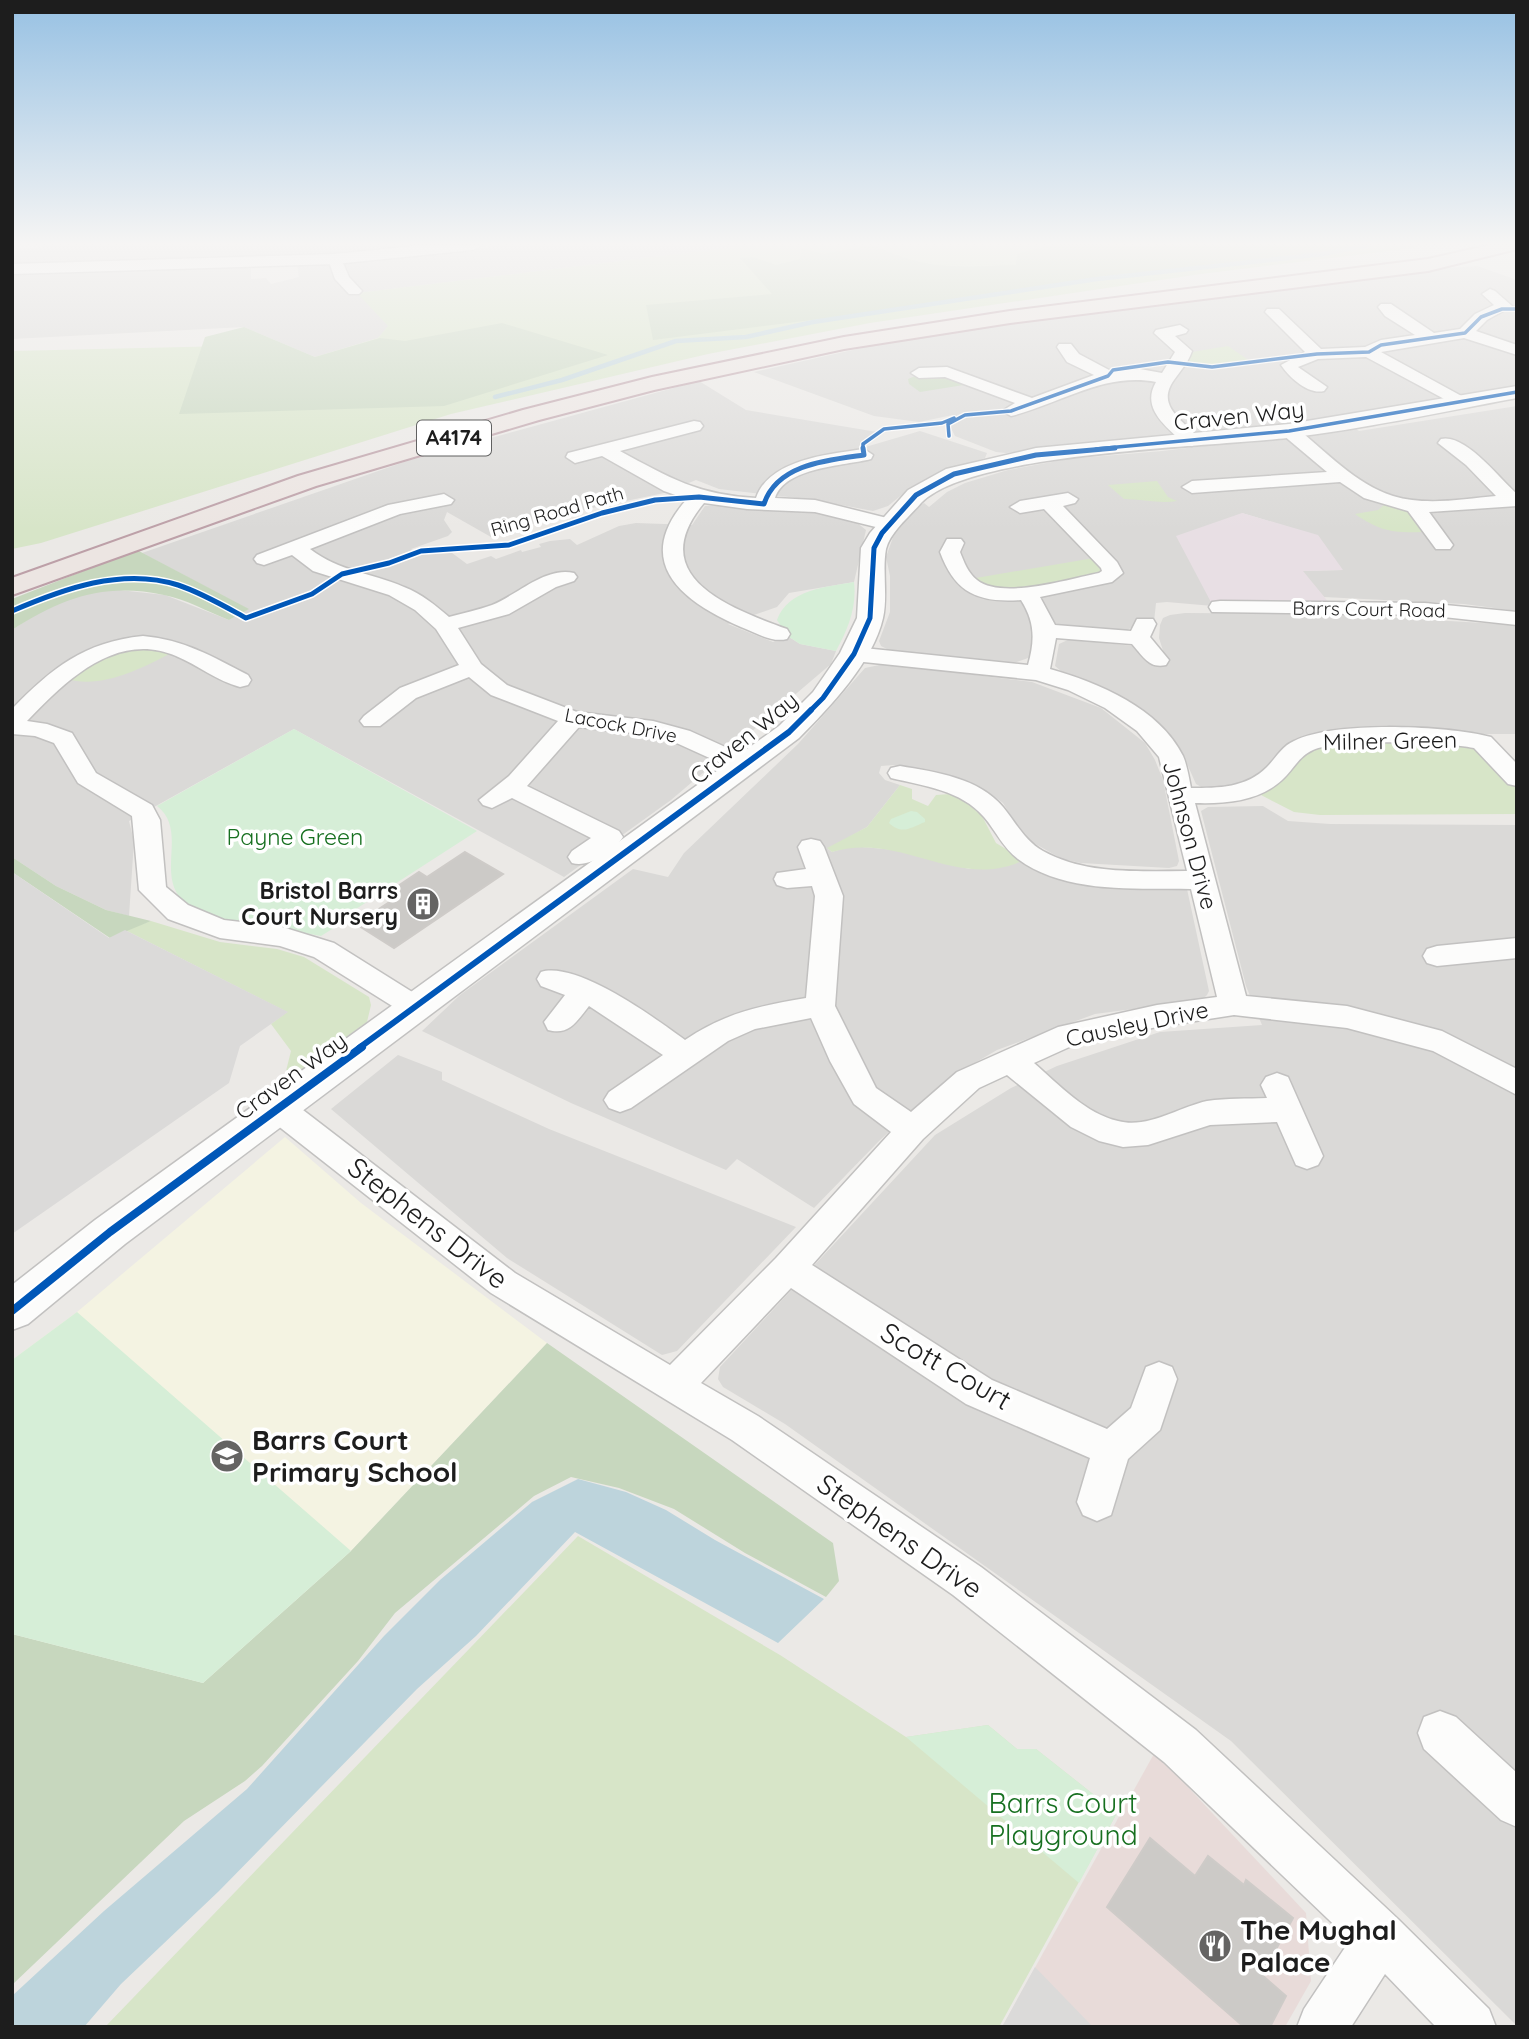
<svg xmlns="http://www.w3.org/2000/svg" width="1529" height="2039" font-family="Quicksand,sans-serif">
  <rect width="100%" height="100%" fill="#ebe9e6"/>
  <path fill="#dad9d7" d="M55,245H440L344,255L12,265V250Z
    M511,245H752L358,293L389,326L378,338L315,357L244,327L12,339V273L251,265V279L266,278L271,284L299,277L297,264Z
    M1477,266L1517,280V385L1355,414L1212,433L1006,453L996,452L955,436L950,426L958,420L953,415L919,422L874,416L754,372L866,347L1013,323L1405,271Z
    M699,381L746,410L877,432L864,440L861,444L862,448L920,431L987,453L985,458L934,475L909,489L888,506L873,511L815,500L719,489L696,480L664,493L564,514L491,537L447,512L444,520L452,532L448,536L411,549L418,554L448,550L467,564L491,556L496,559L521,550L522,552L541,547L539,544L550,541L570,539L577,545L619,526L636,523L692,525L705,506L720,505L809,510L855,521L866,530L854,582L789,593L777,607L728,624L773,642L786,635L800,644L836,651L831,664L671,800L564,877L294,729L129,821L134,841L129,916L106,910L56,886L12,857V630L38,613L73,596L110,589L165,595L229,620L248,609L142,553L407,461Z
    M1517,406V611L1464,604L1324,597L1302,571L1342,570L1318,536L1242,513L1213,606L1167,602L1156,603L1154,622L1136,621L1135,626L1121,633L1066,627L1031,657L1014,663L893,652L881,646L879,641L890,612V576L886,557L897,526L916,507L924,503L929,507L947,492L965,483L1008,470L1068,459L1162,451L1355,428L1359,431Z
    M1185,613L1330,614L1517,625V734H1351L1270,769L1244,788L1205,789L1196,784L1180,748L1168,732L1135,707L1096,684L1061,671L1055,666L1059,644L1070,639L1133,646L1146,653L1147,661L1167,663L1159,638L1160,625L1163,618L1170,615Z
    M884,664L1032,682L1101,708L1145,743L1155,760L1163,780L1179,861L1177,866L1169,868L1081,863L1062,859L1032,842L1020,831L1003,803L988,792L949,777L894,765L881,766L879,773L885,780L900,785L867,827L828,849L832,852L852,846L895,850L969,869L1024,860L1187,889L1209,991L1207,995L1202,1000L1095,1014L997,1050L966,1068L926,1097L879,1141L814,1208L737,1159L726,1170L571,1103L422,1031L460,995L633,869L668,877L684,853L798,744L865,668Z
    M1263,806L1288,821L1330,824L1517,825V2026L1231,1741L785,1424L723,1387L718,1379L720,1367L935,1135L1011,1088L1057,1066L1160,1032L1262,1025L1246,986L1201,811L1208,807Z
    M398,1055L442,1072V1080L549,1129L796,1227L677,1351L662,1355L507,1258L331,1109Z"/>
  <path fill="#e8dbd9" d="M1155,1752L1306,1913L1311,1981L1285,2027H1002Z"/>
  <path fill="#e8dfe4" d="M1242,513L1318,535L1343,570L1303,571L1330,604L1213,606L1176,536Z"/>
  <path fill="#f4f3e2" d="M285,1137L361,1203L547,1343L351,1551L203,1683L12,1634V1360L77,1312Z"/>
  <path fill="#d7e5c8" d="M752,245H1421L1413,248L1201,274L870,323L708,354L451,414L41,543L12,549V351L228,346L315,357L378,338L388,326L357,293Z
    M1228,346L1250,361L1209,365L1188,362L1192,352Z
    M1157,481L1168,497L1177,501C1160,504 1142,499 1124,499L1108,485Z
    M1384,505L1407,509L1422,532C1392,533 1380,531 1355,514L1378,510Z
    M1094,558L1104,570L1098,574L1002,592L970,579Z
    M155,648L171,653C141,669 101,689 67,679C93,657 121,650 155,648Z
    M1359,743C1386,743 1450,737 1473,747C1490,754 1503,776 1517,788V814L1320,815L1294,812L1261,795L1262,791C1283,784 1290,762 1309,751C1323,743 1343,744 1359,743Z
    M900,785L912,789V799L928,806L936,795L950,794L967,803L982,816L996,843L1024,860C957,892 902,831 832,852L827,848L867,827Z
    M151,921L220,942L277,949L304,957L369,997L371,1005L367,1022L283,1083L291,1051L271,1024L287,1012L125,930Z
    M578,1536L780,1655L906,1737L988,1725L1017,1749H1036L1117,1813L999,2027H105Z"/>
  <path fill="#c7d7be" d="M873,245C928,271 957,267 1016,265L1017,254C1029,251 1042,246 1055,245C1088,241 1122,248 1155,247L1154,245H1368L1326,253L1070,283L964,301L653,340L646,305L772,294L740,258L753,257L776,265L800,259L801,248L823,254Z
    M502,323L608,355L444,406L179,414L205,337L244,327L315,357L380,338L405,341Z
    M915,376L946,378L970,384L920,392L909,384L908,379Z
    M137,550L249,609L229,620C208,612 186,599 164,595C104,582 62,598 12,630V599Z
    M12,857L56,886L106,910L151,921L110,938L12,872Z
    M547,1343L833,1543L839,1581L826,1597L745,1553L674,1509L619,1488L571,1477L534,1496L395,1613L358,1661L262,1766L245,1781L184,1821L12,1985V1634L203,1683L351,1551Z"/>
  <path fill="#d6eed7" d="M854,582C857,607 848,629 836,651L800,644L786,635L790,631L781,626L777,620C788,589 827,587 854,582Z
    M294,729L477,831L342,918L345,921L321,936C284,928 244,930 209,917C139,891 195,836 157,806Z
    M911,811L917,812L925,819V822C910,828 902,835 889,823L891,819Z
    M77,1312L351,1551L203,1683L12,1634V1360Z
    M988,1725L1017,1749H1036L1117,1813L1079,1883L906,1737Z"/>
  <path fill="#dbdad9" d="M12,872L109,938L125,930L288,1012L240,1046L229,1083L12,1234Z
    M1035,1967L1093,2027H1002Z"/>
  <path fill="#bdd4dc" d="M578,1479L626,1492L666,1510L715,1540L824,1599L778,1643L575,1532L476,1636L417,1689L219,1891L121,1984L84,2027H12V1996L104,1911L247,1789L384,1636L440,1580L532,1502Z"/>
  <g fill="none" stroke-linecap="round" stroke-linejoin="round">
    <path stroke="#bdd4dc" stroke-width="4.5" d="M495,397L562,380L676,341L746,337L813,322L1097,279L1323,254L1369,245"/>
  </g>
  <path fill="#cccac7" stroke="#cecbc8" stroke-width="2" d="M465,852L503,874L394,948L356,924L394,899L386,894L419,872L427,877Z
    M1150,1838L1195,1876L1208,1856L1244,1885L1246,1880L1293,1918L1262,1975L1286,1996L1270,2027H1244L1107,1907Z"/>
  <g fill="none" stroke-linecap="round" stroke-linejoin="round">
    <defs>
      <path id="minor" d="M335,255L340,256L349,277L362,291L359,294H349L335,279L328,259Z
        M1490,289L1495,291L1512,306L1487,320L1476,331L1517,345V355L1464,338L1381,352L1467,399L1470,403L1461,408L1366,357L1318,359L1298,367L1327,387L1324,391C1308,395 1289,377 1281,365L1305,352L1265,312L1267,309H1279L1321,349L1365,347L1381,340L1415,335L1385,316L1378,307L1381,304H1391L1434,333L1460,329L1475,314L1494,305L1482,294Z
        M1180,325L1188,330L1186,333L1175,336L1192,351C1188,363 1181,370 1174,380C1154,408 1187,422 1201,441L1192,446L1186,445C1168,428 1140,409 1156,382C1104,372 1060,404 1011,416L1002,411L1015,403L945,377L919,378L911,373L919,368L947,367L1032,398L1094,375L1067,362L1057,347L1059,344H1071L1079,354L1111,371L1140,369L1162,373L1175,352L1154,333L1156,330Z
        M694,421L700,422L703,426L700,430L620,451C670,478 698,495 756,498C769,459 830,454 864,449L873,455L871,459C844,466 785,467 775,498L815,500L895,520L898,524L895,528L888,530L815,512L747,509L704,503C643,576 729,608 787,629L790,634L787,639C771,643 755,632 741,627C680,601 632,561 687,499L664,491L602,456L575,463L566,457L568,453Z
        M1289,426L1295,427C1326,451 1355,484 1393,496C1425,506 1463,499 1496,496L1466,465L1438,443L1441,439C1465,433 1500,479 1517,494V506L1429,512L1453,545L1450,549H1436L1408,511L1364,498L1340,482L1192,493L1182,487L1192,481L1327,472L1283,435L1280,431L1283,427Z
        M1068,493L1078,499L1075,503L1063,506L1117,562L1123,573L1112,582L1040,597L1055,625L1131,631L1137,619H1153L1156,624L1150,637L1169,660L1166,665C1149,669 1143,656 1132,644L1056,638L1050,669C1099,683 1159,708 1183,756C1187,765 1189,778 1191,788C1219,788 1246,788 1267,767C1276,758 1282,746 1294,741C1335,721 1437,726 1482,735L1491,737L1517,764V786L1508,784L1474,748C1444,742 1339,738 1313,750C1299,756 1293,770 1282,780C1259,801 1226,804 1195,803L1246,996L1347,1006L1442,1031L1517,1069V1095L1433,1051L1347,1028L1234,1015L1157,1027L1076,1044L1034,1063C1058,1084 1086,1114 1118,1121C1148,1129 1179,1107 1207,1101C1227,1098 1247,1099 1267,1098L1261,1085L1266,1077L1277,1073L1288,1077L1323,1156L1318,1165L1307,1169L1296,1165L1277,1122L1210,1125L1148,1145L1123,1147L1099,1141L1071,1127L1007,1075L979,1088L923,1139L812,1265L992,1380L1107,1429L1131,1408L1146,1367L1159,1362L1172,1367L1177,1379L1160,1430L1128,1459L1111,1515L1097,1521L1083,1515L1077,1502L1090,1458L966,1404L791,1288L701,1383L758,1416L981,1567L1196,1730L1398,1919L1489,2009L1496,2027H1436L1385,1974L1351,2027H1297L1304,2009L1350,1940L1164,1762L953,1595L732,1440L491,1293L268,1118L263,1109L268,1100L279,1097L290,1100L515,1273L670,1365L776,1258L891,1132L854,1104L830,1061L811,1018L755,1029L728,1041L631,1108L620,1112L609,1108L604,1100L609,1092L663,1055L589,1006C577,1021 569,1036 548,1030L544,1022L565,995L541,986L537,979L541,972C577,961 655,1018 685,1040C725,1013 759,1006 806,998L815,896L812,886L787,888L777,885L774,879L777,873L806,869L798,847L802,841L811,839L820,841L824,847L843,896L835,1006L876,1088L911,1112L957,1072L1058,1027L1157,1005L1217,997L1191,889C1135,888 1065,894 1018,859C1003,848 996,831 984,817C961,790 924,786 891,778L888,773L891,768L900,766C936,772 979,778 1003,807C1016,823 1025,841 1043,851C1086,875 1139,871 1187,871L1159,757L1137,731L1105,708L1068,690L1036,680L854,661L846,659L843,654L846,649L854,647L1028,665C1035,640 1035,622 1021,600C978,603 955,593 940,552L947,539H961L964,543L960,552C964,562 968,573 977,580C1002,600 1069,579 1099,573L1102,571L1101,568L1044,509L1020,513L1010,507L1020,501Z
        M444,494L454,500L451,504L400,514L310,549C340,572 370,572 404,587C422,594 435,605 449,617C463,613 478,610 492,605C517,595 546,566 574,573L577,577L574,581L556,587L509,614L458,628L481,664L507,685L577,712L653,721L690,731L754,760L757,765L754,770L745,772L736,770L672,741L651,735L579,727L527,786L619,831L623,837C613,852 589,868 572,863L568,857L572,851L591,838L512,798L492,808L483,805L479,800L509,776L558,721L491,695L469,677L416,698L380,726H364L360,721L364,716L400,688L459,665L436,629L415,610L389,595L313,571L292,555L264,565L257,563L254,559L257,555L388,505Z
        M1220,601L1425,603L1517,612V625L1425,615L1212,612L1209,607L1212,602Z
        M143,636C185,640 211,656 248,675L251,680L248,685L240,687C217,681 198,665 176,656C117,630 65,681 27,721L47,724L72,733L96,773L152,805L160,820L166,887L188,905L224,920L282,927L334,943L425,1000L430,1007L425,1014L415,1018L405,1014L314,957L280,946L220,938L168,919L139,890L132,816L78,783L54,743L35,736L12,734V709C52,668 84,642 143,636Z
        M1517,938V958L1437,966L1427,963L1423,956L1427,949L1437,946Z
        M1440,1711L1456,1717L1517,1773V1827L1501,1820L1424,1749L1418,1733L1424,1717Z"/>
      <path id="tertiary" d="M424,245H482L473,250L335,264L12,274V264L335,254Z
        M1517,386V398C1441,412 1364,429 1287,438C1211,447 970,452 921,503C910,516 890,532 886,549C882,571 888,596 883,618C873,662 830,707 799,738L125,1244L28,1324L12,1330V1285L95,1220L779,726L813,692L840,653L857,618L861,548L870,533L908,490L946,469L1036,448L1289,424Z"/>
      <path id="trunk" d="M1490,245H1517V249L1428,271L1010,323L844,349L654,390L539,420L316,486L12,595V578L298,476L523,410L652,377L844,337L1010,311L1428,259Z"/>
    </defs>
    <use href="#minor" stroke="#c2c1c0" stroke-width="3"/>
    <use href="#tertiary" stroke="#c2c1c0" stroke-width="3"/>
    <use href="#trunk" stroke="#bda0a8" stroke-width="4"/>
    <use href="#minor" fill="#fcfcfb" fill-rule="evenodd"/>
    <use href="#tertiary" fill="#fcfcfb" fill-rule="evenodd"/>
    <use href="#trunk" fill="#ece5e2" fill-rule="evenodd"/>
    <defs>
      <path id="cycleway-far3" d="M949,436L948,424L965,415L1011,411L1108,376L1113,370L1168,362L1212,367L1317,354L1369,352L1381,345L1465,333L1481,317L1502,309H1517
        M863,449V444L884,429L942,423L954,418
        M1096,449L1289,431L1517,392"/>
      <path id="cycleway-far2" d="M12,611C63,589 122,567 178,585C202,593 224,606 246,618L312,594L342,574L389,563L421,551L509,545L602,513L655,500L699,497L764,504C777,464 828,460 864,455L863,448
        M810,711L823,698L854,654L870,618L874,548L882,533L916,495L954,474L1036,455L1115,448"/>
      <path id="cycleway-far1" d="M359,1048L789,732L811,710"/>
      <path id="cycleway" d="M12,1311L110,1232L362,1047"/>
    </defs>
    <use href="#cycleway-far3" stroke="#fff" stroke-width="6"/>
    <use href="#cycleway-far2" stroke="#fff" stroke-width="8"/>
    <use href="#cycleway-far1" stroke="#fff" stroke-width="10"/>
    <use href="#cycleway" stroke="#fff" stroke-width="12"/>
    <use href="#cycleway-far3" stroke="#0057b8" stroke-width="3.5"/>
    <use href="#cycleway-far2" stroke="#0057b8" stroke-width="5"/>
    <use href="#cycleway-far1" stroke="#0057b8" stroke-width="6"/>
    <use href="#cycleway" stroke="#0057b8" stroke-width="8"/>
  </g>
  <linearGradient id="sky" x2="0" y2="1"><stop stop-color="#97c1e3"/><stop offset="0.46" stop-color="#f6f5f4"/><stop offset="1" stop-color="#f6f5f4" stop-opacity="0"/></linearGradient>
  <rect width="1529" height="530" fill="url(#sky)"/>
  <defs>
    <symbol id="building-disc" viewBox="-11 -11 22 22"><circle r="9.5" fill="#656463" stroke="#fff"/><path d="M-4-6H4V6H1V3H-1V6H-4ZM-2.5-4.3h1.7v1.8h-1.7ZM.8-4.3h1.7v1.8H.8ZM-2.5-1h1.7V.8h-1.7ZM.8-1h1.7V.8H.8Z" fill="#fff"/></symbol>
    <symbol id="school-disc" viewBox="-11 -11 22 22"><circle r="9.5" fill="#656463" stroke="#fff"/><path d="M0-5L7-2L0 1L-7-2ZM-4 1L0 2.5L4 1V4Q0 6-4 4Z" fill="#fff"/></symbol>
    <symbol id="restaurant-disc" viewBox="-11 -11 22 22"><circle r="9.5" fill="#656463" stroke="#fff"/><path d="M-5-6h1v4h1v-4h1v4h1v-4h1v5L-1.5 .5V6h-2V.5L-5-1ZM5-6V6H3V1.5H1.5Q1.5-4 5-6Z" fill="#fff"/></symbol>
  </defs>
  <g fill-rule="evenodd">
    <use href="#building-disc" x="404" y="885" width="38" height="38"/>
    <use href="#school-disc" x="208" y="1437" width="38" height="38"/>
    <use href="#restaurant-disc" x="1196" y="1927" width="38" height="38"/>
  </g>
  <g text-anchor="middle" stroke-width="7" stroke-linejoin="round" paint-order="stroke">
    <g font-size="19" fill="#1d1d1d" stroke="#fff">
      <text transform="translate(557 511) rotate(-16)" y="7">Ring Road Path</text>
      <text transform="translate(1369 609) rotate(1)" y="7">Barrs Court Road</text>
      <text transform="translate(621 725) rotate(11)" y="7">Lacock Drive</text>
    </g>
    <rect fill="#fff" stroke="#616161" stroke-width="2" x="417" y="420.5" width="74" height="35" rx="5"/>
    <g font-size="21" font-weight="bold" fill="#1d1d1d">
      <text x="454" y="445">A4174</text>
    </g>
    <g font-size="23" fill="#1d1d1d" stroke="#fff">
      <text transform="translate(1239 416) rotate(-6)" y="8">Craven Way</text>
      <text transform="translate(744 738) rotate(-39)" y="8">Craven Way</text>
      <text transform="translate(1390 741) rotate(-1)" y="8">Milner Green</text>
      <text transform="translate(1190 835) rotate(75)" y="8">Johnson Drive</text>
      <text transform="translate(1137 1024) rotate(-12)" y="8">Causley Drive</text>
      <text transform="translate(291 1076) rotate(-36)" y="8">Craven Way</text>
    </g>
    <g font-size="23" fill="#177020" stroke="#fff">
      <text x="295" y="845">Payne Green</text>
    </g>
    <g font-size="23" font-weight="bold" fill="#1d1d1d" stroke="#fff" text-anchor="end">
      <text x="398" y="899">Bristol Barrs<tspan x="398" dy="26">Court Nursery</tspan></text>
    </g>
    <g font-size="28" fill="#1d1d1d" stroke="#fff">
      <text transform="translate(428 1223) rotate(38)" y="10">Stephens Drive</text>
      <text transform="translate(946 1366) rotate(30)" y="10">Scott Court</text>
      <text transform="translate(900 1536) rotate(35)" y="10">Stephens Drive</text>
    </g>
    <g font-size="28" font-weight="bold" fill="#1d1d1d" stroke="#fff" text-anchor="start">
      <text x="252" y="1450">Barrs Court<tspan x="252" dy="32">Primary School</tspan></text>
      <text x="1240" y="1940">The Mughal<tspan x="1240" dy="32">Palace</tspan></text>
    </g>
    <g font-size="28" fill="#177020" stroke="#fff">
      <text x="1063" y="1813">Barrs Court<tspan x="1063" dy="32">Playground</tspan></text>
    </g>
  </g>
  <rect width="1529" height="2039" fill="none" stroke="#1d1d1d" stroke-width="28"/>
</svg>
